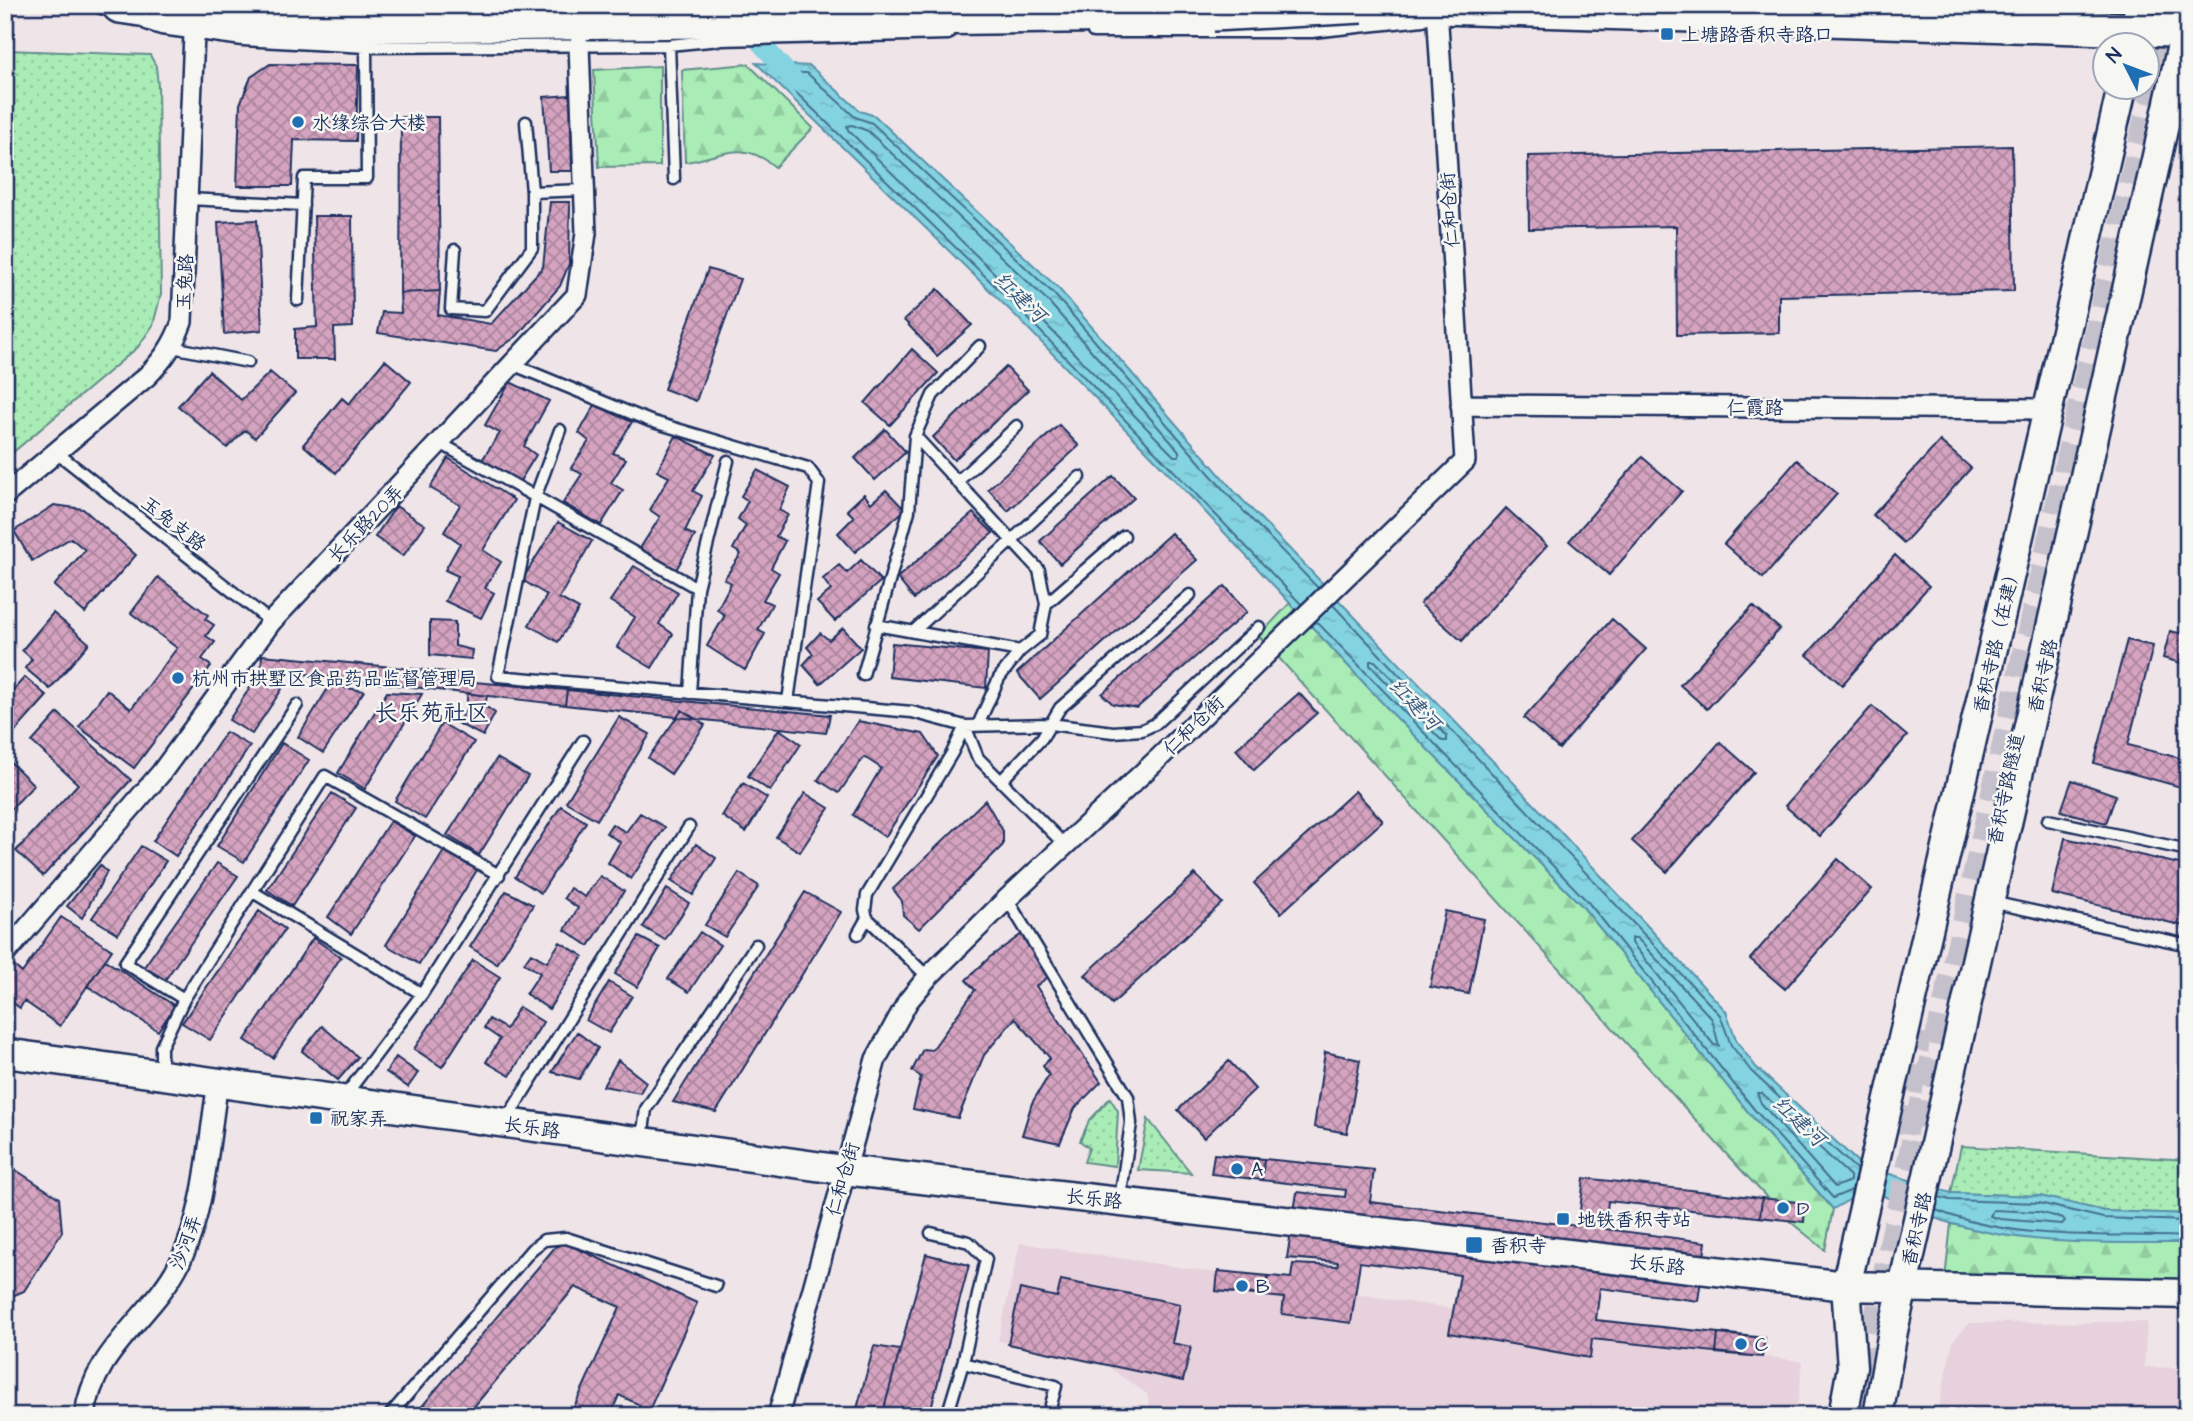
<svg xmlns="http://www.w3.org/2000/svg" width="2193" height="1421" font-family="'Architects Daughter','LXGW WenKai TC',sans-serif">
  <defs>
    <pattern id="grass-dots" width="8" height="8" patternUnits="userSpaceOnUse" patternTransform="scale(1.75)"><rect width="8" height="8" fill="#a9ecb6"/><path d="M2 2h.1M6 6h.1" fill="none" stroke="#91cb9f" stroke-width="1.8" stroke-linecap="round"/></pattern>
    <pattern id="forest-firs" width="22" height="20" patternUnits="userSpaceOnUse" patternTransform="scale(1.75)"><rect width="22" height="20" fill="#a9ecb6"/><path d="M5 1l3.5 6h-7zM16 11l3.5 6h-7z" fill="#91cb9f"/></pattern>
    <pattern id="water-ripples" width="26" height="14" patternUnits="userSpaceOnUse" patternTransform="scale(1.75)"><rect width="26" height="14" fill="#84d3e0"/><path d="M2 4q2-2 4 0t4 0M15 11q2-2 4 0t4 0" fill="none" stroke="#71b5c3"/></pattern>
    <pattern id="building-cross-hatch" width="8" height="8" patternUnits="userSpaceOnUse" patternTransform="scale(1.75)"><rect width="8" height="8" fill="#d5a3bf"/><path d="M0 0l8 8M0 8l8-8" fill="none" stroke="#ac859e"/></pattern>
  </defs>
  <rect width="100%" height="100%" fill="#efe5e8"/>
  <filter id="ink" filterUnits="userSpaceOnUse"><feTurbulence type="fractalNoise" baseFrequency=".0143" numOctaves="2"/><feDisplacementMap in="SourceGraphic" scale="14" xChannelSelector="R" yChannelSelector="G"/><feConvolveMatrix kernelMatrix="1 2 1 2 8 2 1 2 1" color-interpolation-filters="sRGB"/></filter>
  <g filter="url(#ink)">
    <path fill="#e7d1dc" d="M1020,1243L1803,1362L1796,1416H1152L1147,1394L1098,1360L998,1341Z
      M2147,1322L2144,1367L2188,1368V1416H1937L1953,1341L1969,1323Z"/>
    <path fill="url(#grass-dots)" stroke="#628e8a" stroke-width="2" d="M5,50L150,55L156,66L158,86L161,294L153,325L138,347L5,459Z
      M1110,1098L1118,1111L1115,1166L1084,1162L1089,1148L1080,1141L1089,1121Z
      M1148,1119L1191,1173L1138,1170Z
      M1961,1146L2188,1160V1214L2104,1211L2040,1196L1951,1193Z"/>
    <path fill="url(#forest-firs)" stroke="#628e8a" stroke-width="2" d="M748,64L813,128L775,167C742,138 722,157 685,162L682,70Z
      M660,66V166L599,167L594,70Z
      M1290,603L1391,712L1583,907L1749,1113L1833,1209L1825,1250L1787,1219L1730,1158L1259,636Z
      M1951,1224C2029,1242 2108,1243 2188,1243V1296L1943,1297Z"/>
    <path fill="url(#water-ripples)" stroke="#5a91ac" stroke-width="2" d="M756,63L810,66L860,111L875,116L1059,289L1234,491L1556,827L1726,1011L1737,1042L1756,1067L1861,1165L1951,1193L2040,1196L2104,1211L2188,1214V1243C2110,1243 2028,1246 1953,1224C1924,1216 1896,1201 1868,1189L1833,1209L1749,1113L1583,907L1391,712L1196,502L1016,316Z"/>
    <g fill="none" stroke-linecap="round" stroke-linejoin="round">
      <path stroke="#457192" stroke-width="2" d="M852,125L868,131L1047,300L1179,451V456H1174L1027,305L848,130L847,126Z
        M1301,604L1021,311L781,78V73H807L855,117L872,123L1054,294L1229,496L1318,588
        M1333,605L1720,1015L1731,1045L1751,1071L1857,1170
        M1316,621L1588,902L1754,1109L1833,1198L1852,1190
        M1370,661H1375L1447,736V741H1442L1370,665Z
        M1632,938H1637L1712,1019L1719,1046L1714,1045L1632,943Z
        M1757,1093H1762L1850,1176V1181L1835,1187L1761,1103Z
        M1939,1197L1950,1200L2039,1203L2103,1218L2188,1221
        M1936,1210C2015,1242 2105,1233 2188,1237
        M1993,1210L2038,1212L2063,1218L2065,1221L2062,1224L2000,1219L1990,1216Z"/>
      <path stroke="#84d3e0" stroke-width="19" d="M743,24L796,82"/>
    </g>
    <path fill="url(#building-cross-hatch)" stroke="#1b2f5e" stroke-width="2" d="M270,64L358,65L356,141L294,140L292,186H237L240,104L251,77Z
      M570,95L572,171H549L544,97Z
      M401,117H438L440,291L400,293Z
      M2012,146L2014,291L1779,296V333L1677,335L1676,226L1529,229L1528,156Z
      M550,202H570L569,264L560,286L517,336L496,351L378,333L382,312L401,313L400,293L440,291L438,315L491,324L543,267Z
      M314,216H352L353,327L334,328L335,359H295V329L317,327Z
      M257,220L262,330L224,334L218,222Z
      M708,269L740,279L696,401L664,389Z
      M938,289L972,325L937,356L904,320Z
      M912,349L938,373L890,425L865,403Z
      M385,360L411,382L336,473L303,445L342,398L349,404Z
      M1006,367L1028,390L954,460L933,437Z
      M209,371L241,400L270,372L295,393L255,438L245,430L227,448L178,406Z
      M510,382L549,401L524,446L536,455L520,481L482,460L500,433L485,425Z
      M595,405L632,422L613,453L626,459L611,483L623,490L601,525L563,503L582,474L571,468L589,441L579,433Z
      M1059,425L1079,446L1008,511L988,489Z
      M885,429L906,452L875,480L855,458Z
      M676,436L715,455L693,491L702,496L685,531L695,536L676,570L639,550L660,517L650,510L669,477L657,471Z
      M1940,441L1971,468L1904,543L1873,515Z
      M1642,457L1682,491L1609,575L1569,541Z
      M448,458L514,500L483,550L501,562L485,588L494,593L481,618L445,601L458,576L445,570L460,543L444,532L460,505L430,488Z
      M1797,460L1837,494L1763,578L1724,544Z
      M757,470L790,487L779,510L788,515L776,536L785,541L771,568L779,573L763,600L772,604L758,630L765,634L745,670L707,646L725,615L717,610L731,583L724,579L741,554L733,549L746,525L738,519L748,501L741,496Z
      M1113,476L1134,498L1060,564L1040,541Z
      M886,490L905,510L855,552L838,533L854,517L847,510L864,494L871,503Z
      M54,505L83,509L136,555L85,613L54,586L85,550L71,538L32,561L14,531Z
      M396,506L425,525L403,556L375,537Z
      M1506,508L1547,546L1462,641L1420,604Z
      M973,513L993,533L914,599L897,578Z
      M558,522L592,541L559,598L579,609L558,642L529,625L547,595L522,580Z
      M1171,533L1197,560L1040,699L1017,673Z
      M1895,555L1929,586L1842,685L1807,655Z
      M861,560L881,581L835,621L817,602L831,590L823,579L839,565L847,573Z
      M634,566L678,592L659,624L673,634L652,668L617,647L635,617L610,601Z
      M158,577L208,615L205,619L214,625L206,636L215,642L202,659L211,666L134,768L79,727L107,690L131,709L177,648L131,613Z
      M1225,586L1247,612L1137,708L1113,704L1102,694Z
      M1753,606L1780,629L1707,709L1680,685Z
      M53,613L89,643L50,689L25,668L32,659L22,650Z
      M1612,619L1646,649L1559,749L1524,718Z
      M430,621L455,622V646L472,650L471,659L430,655Z
      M843,628L861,648L820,684L803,665L813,654L807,647L820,633L829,640Z
      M2170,631L2188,635V665L2163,658Z
      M2127,640L2153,646L2128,745L2188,760V789L2094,763Z
      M892,643L988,652L986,688L889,677Z
      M262,655L468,674L474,682L567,690L565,705L261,669Z
      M258,675L282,689L252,734L229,720Z
      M25,677L47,696L14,733L5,726V699Z
      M330,685L364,691L323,753L298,737Z
      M567,690L830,715L826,733L565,705Z
      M387,692L422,694L365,789L338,773Z
      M467,693L487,696L485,706L495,713L483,736L457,723L467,708Z
      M1299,693L1317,713L1254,770L1236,749Z
      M1872,706L1907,736L1820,836L1785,806Z
      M682,710L705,725L671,774L648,758Z
      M58,713L131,780L43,876L16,851L78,784L32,742Z
      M619,717L650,734L597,820L566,802Z
      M858,721L923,734L938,756L885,837L853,815L881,768L864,757L839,793L818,780Z
      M442,723L474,742L425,819L395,801Z
      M779,729L801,744L770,791L748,776Z
      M226,732L250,746L176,856L153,841Z
      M1720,742L1754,772L1667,872L1632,841Z
      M282,743L309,760L244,862L217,846Z
      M5,757L34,785L5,815Z
      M497,758L528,776L479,855L447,835Z
      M2072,780L2116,795L2106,823L2061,811Z
      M743,783L767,798L746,832L722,816Z
      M1355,791L1383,821L1281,913L1254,883Z
      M332,793L356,808L292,906L267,890Z
      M805,793L829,808L800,852L776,837Z
      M985,800L1003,831V845L919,929L903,915L902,901L893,889Z
      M561,806L586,822L541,893L515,877Z
      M640,813L665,827L631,879L608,863L620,842L606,833L612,824L626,832Z
      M390,821L415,836L351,934L328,917Z
      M2065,838L2188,866V927L2052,894Z
      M696,844L716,858L693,895L671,881Z
      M141,846L166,861L118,934L92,918Z
      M444,851L477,870L419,964L386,945Z
      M1838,859L1872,889L1785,989L1750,959Z
      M217,863L238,876L165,980L144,967Z
      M100,865L107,872L82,918L67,906Z
      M739,873L759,886L725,937L705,925Z
      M1195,874L1222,903L1112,1004L1085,975Z
      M600,876L624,891L589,946L565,930L578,908L564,898L570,888L585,897Z
      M667,889L689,903L665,940L643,927Z
      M506,891L533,905L497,964L470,947Z
      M805,892L841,912L716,1112L673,1102Z
      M259,911L285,929L210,1040L182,1023Z
      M1445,911L1484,919L1469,994L1430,987Z
      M61,917L112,950L60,1026L24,1001L20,1008L5,997V975L13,965L22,973Z
      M700,932L720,945L689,992L668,979Z
      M1022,934L1048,977L1036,986L1101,1082L1075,1108L1060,1143L1022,1135L1032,1103L1049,1075L1043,1066L1050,1058L1015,1018L984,1055L958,1118L913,1109L921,1077L912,1071L923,1049L932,1050L975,990L966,980L990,957Z
      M639,937L660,948L637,987L615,974Z
      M313,938L341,957L273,1058L245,1040Z
      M560,942L583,956L549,1009L526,994L540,973L524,963L531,953L547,962Z
      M105,960L175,1006L158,1031L87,986Z
      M473,960L500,977L442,1067L414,1049Z
      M609,982L632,996L609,1033L586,1020Z
      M519,1007L543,1022L510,1076L486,1062L500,1039L484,1028L489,1019L506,1029Z
      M322,1026L358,1057L338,1080L302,1051Z
      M577,1032L598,1048L579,1079L552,1072Z
      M1325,1052L1360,1060L1347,1133L1314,1127Z
      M396,1057L418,1073L408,1087L386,1072Z
      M618,1060L646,1082L640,1093L603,1086Z
      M1229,1061L1255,1089L1204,1138L1178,1110Z
      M1214,1154L1374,1170L1370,1202L1578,1226L1584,1178L1805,1203L1804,1222L1608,1201L1605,1229L1706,1242L1698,1301L1600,1288L1596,1320L1765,1338L1762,1357L1592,1339L1590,1358L1449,1333L1460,1275L1360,1262L1351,1323L1282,1314L1284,1298L1216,1291L1218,1271L1291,1278L1293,1264L1337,1266L1338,1262L1287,1258L1297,1192L1345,1197L1346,1190L1211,1174Z
      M1214,1154L1264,1160L1262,1180L1211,1174Z
      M5,1163L59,1198L62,1232L24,1291L12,1296L5,1291Z
      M1762,1198L1805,1203L1804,1222L1760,1217Z
      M565,1243L697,1303L650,1408L666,1416H635L640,1405L619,1395L610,1416H570L620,1307L575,1287L466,1416H424L418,1411L555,1247Z
      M926,1254L969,1265L929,1416H882Z
      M1218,1271L1268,1276L1266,1295L1216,1291Z
      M1061,1280L1180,1304L1172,1343L1191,1347L1183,1381L1008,1344L1020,1289L1057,1297Z
      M1718,1334L1765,1338L1762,1357L1716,1353Z
      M874,1346L900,1350L882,1416H855Z"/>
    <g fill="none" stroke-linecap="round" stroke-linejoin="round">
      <path stroke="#c5c1cc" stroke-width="28" stroke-dasharray="28 14" stroke-linecap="butt" d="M1903,1134L1917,1032
        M1861,1416C1891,1227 1940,1041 1981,855C2045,571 2106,288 2175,5"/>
      <defs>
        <path id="lane" d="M93,5L115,13
          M146,24L161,29L243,40L366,47L669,45L720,40L948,34
          M1093,32H1312L1423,20
          M669,45L674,179
          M532,192L584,190
          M189,199L303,205
          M455,250L451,309L485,311L532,248V192L526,122
          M298,300L304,178H367L366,47
          M172,347L248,362
          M514,365L650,421L808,468L819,483L788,701
          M560,430L535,498L498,676L912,712L965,726L1050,724L1113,732L1142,730L1155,724L1259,627
          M915,436L1039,570L1046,604L1040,635L1020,651L999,678L978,725
          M440,443L697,588
          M56,452L271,622
          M957,482L1017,426
          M1046,604L1124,536
          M876,625L1020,651
          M913,632L1080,477
          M863,675L909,511L915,436L933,395L980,346
          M690,693L697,588L728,461
          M965,726L978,758L1065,845
          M1001,781L1042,738L1060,708L1190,595
          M2048,820L2188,850
          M253,892L422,994
          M1007,899L1128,1097L1131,1123L1120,1200
          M1991,902L2188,945
          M858,934L867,918
          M928,977L867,918L865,910L867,895L952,753L965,726
          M184,999L325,776L499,875
          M161,1073V1047L184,999L125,963L297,705
          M344,1097L422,994L583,741
          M506,1120L689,827
          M642,1138L646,1109L756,945
          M931,1233L969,1242L986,1259L963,1363L947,1416
          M963,1363L1056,1386L1048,1416
          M389,1416L532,1249L544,1240L566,1238L716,1286"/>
        <path id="street" d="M1461,405L2050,409
          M5,495L147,376C164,359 174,344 182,322L194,34
          M5,954L161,773L271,622L577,295L586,233L579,45
          M85,1416C92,1350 152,1318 180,1262C206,1209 208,1142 218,1083
          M778,1416L876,1059L908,1001L928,977L1007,899L1158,759L1465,461L1437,8"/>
        <path id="secondary" d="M2131,46L2140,5
          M5,1053L844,1170L1846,1286L2188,1294
          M1843,1416L1852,1367L1846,1286L2122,88
          M1878,1416L1893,1331L2188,18"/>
        <path id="primary" d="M1361,5L2188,31"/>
        <path id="highway" d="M120,5L201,17L336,25L1213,13"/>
      </defs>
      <use href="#lane" stroke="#1b2f5e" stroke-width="15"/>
      <use href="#street" stroke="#1b2f5e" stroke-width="24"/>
      <use href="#secondary" stroke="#1b2f5e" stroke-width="33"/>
      <use href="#primary" stroke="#1b2f5e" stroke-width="37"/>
      <use href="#highway" stroke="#1b2f5e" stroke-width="40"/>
      <use href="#lane" stroke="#f6f6f2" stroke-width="10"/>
      <use href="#street" stroke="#f6f6f2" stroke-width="19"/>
      <use href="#secondary" stroke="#f6f6f2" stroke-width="28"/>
      <use href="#primary" stroke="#f6f6f2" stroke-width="32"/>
      <use href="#highway" stroke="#f6f6f2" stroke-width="35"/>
      <defs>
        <path id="highway-bridge" d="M1213,13L1362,5"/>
      </defs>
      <use href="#highway-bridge" stroke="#1b2f5e" stroke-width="40" stroke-linecap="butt"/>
      <use href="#highway-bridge" stroke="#f6f6f2" stroke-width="35"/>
    </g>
  </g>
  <g fill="#1f6fb2" stroke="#f6f6f2" stroke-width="2.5">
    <rect x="1660" y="27" width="14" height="14" rx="3.5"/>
    <circle cx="298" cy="122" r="7"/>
    <circle cx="178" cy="678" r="7"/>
    <rect x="309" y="1111" width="14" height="14" rx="3.5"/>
    <circle cx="1237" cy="1169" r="7"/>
    <circle cx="1783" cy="1208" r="7"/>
    <rect x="1556" y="1212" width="14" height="14" rx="3.5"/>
    <rect x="1465" y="1236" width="18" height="18" rx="3.5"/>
    <circle cx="1242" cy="1286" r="7"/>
    <circle cx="1741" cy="1344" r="7"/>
  </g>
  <g text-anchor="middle" stroke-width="5" stroke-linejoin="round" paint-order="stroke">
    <g font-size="19" fill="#1b2f5e" stroke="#f6f6f2" text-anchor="start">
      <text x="1681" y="41">上塘路香积寺路口</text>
      <text x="312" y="129">水缘综合大楼</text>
      <text x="192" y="685">杭州市拱墅区食品药品监督管理局</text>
      <text x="330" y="1125">祝家弄</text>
      <text x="1251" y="1176">A</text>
      <text x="1797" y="1215">D</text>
      <text x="1577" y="1226">地铁香积寺站</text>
      <text x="1490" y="1252">香积寺</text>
      <text x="1256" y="1293">B</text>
      <text x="1755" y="1351">C</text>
    </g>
    <g font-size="19" fill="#1b2f5e" stroke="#f6f6f2">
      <text transform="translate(1449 210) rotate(-94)" y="7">仁和仓街</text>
      <text transform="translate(184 282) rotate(-87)" y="7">玉兔路</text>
      <text x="1755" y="414">仁霞路</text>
      <text transform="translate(174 523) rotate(38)" y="7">玉兔支路</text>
      <text transform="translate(365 523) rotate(-46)" y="7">长乐路20弄</text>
      <text transform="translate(1996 639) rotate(-77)" y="7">香积寺路（在建）</text>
      <text transform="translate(2042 676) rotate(-77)" y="7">香积寺路</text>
      <text transform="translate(1193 725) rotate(-44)" y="7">仁和仓街</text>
      <text transform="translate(2005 789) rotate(-78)" y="7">香积寺路隧道</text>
      <text transform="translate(532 1127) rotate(8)" y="7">长乐路</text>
      <text transform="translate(842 1179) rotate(-74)" y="7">仁和仓街</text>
      <text transform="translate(1094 1198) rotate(6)" y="7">长乐路</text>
      <text transform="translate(1916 1229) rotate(-77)" y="7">香积寺路</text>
      <text transform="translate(185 1242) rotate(-70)" y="7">沙河弄</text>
      <text transform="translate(1657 1264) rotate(7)" y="7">长乐路</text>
    </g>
    <g font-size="21" font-style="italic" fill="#35587e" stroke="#f6f6f2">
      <text transform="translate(1020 297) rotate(44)" y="7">红建河</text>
      <text transform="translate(1415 704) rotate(46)" y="7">红建河</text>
      <text transform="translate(1799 1121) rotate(43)" y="7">红建河</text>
    </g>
    <g font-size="23" fill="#1b2f5e" stroke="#f6f6f2">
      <text x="432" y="720">长乐苑社区</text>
    </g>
  </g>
  <rect width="2193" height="1421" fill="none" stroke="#f6f6f2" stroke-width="28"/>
  <rect x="14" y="14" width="2165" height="1393" fill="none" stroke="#1b2f5e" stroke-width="2.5" filter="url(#ink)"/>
  <g transform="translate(2126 66) rotate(312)"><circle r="33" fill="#f6f6f2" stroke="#9ea6b7" stroke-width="2"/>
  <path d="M0-5L12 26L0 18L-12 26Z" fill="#1f6fb2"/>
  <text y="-10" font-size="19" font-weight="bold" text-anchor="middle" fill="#1b2f5e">N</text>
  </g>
</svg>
